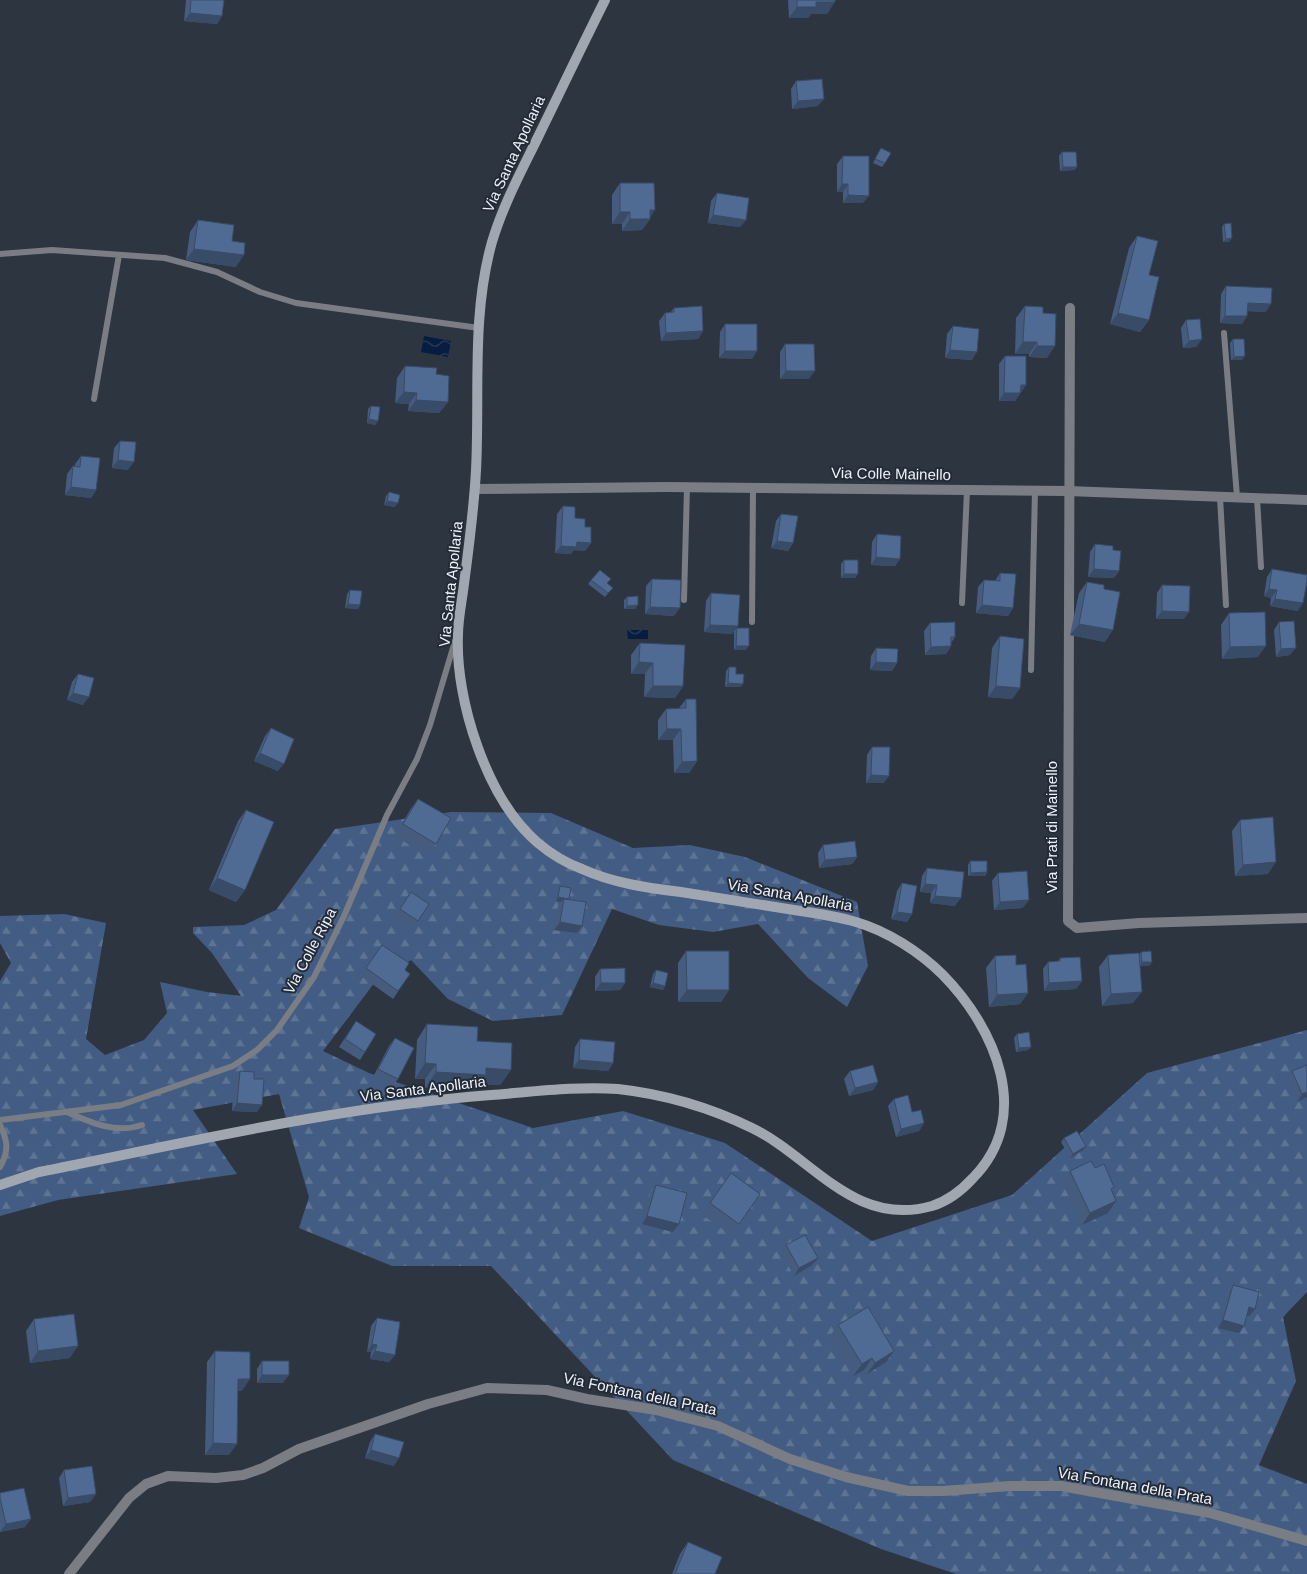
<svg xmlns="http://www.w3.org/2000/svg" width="1307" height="1574" font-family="Arial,sans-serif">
  <defs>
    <pattern id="forest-firs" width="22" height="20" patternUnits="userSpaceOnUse" patternTransform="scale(1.25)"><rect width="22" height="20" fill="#425c83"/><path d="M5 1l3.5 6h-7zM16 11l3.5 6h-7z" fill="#5e7495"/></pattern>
    <pattern id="water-waves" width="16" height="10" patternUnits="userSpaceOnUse" patternTransform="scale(1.25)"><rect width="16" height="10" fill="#071d3f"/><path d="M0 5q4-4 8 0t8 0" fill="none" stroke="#2b3e5c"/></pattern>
  </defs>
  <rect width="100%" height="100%" fill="#2d3541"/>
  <path fill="url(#forest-firs)" d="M451,812L551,813L633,848L690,845L745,857L857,902L868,966L847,1007L808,978L758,924L713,932L659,925L612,909L562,1015L493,1021L448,999L411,960L375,982L323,1051L369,1073L533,1128L623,1111L725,1143L872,1241L1012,1195L1147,1073L1307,1030V1292L1283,1317L1296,1381L1259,1465L1307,1484V1574H956L881,1549L673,1460L491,1266H392L299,1228L309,1197L279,1094L193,1110L237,1174L58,1200L0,1216V981L11,963L0,943V916L64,914L106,923L86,1039L105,1055L144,1040L167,1013L160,982L207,992L241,996L212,953L193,933V927L244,925L276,910L335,829Z"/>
  <path fill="url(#water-waves)" d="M424,336L451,341L448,357L421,352Z
    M627,630H648V639H628Z"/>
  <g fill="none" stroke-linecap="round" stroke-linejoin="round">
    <path stroke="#7a7e84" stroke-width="6" d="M0,254L52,250L165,258L217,272L260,292L296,303L479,328
      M1224,333L1237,497
      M94,399L119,255
      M1220,497L1226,605
      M1257,498L1261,567
      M684,600L687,487
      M962,603L967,490
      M752,622L753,488
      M1031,670L1035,490
      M67,1112C92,1123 116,1134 142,1125
      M0,1120L121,1105L233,1066L257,1050L277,1030L314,977L344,916L387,815L417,759L430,725L455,641
      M0,1125C8,1141 9,1151 0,1167"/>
    <path stroke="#7a7e84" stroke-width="10" d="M1070,308L1068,921L1077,928L1139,923L1307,918
      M475,489L666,487L1068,491L1307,500
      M69,1574L129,1498L146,1484L168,1476L216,1478L243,1475L263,1468L299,1449L428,1404L487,1388L547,1390L587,1399L656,1410L718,1426L790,1459L846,1477L908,1491H943L1010,1486H1061L1210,1513L1307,1541"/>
    <path stroke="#a1a7b1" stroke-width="10" d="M0,1185L39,1172C189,1142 338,1107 491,1095C532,1092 576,1086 618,1089C663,1094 711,1108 752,1128C812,1157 854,1228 932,1206C948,1201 962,1190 973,1178C1034,1116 995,1028 943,975C920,952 887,931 856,922C836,916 815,913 794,910C756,904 718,898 681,892C647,888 613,883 582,869C566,863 551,854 538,843C487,800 455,700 458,635C458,618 462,601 464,584C469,546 474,509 476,470C480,395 471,316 492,242C503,205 521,172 538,137C560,92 582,46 605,0"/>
  </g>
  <path fill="#455c7e" d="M186,0H224L222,16L217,24L184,21Z
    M788,0H835L827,14H811L808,18H789Z
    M796,81L818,106L792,109L791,89Z
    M881,148L885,163L882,167L873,163Z
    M1062,152L1077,167L1074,170L1060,171L1059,156Z
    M843,156L863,203H843V192H837V164Z
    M620,183L650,219L642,230L622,231V224H612V195Z
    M717,193L746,220L740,227L708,223L711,201Z
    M198,220L232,241L236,267L186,260L190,232Z
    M1224,224L1229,242H1223L1222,227Z
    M1137,236L1149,275V320L1140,332L1110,324L1129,248Z
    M1226,286L1266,312L1247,311V316L1242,324L1220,323L1221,294Z
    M1025,306L1043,313L1047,358L1029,357V354H1015L1016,318Z
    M674,308L703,331L698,339L661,341L659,321L665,313H670Z
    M1186,320L1202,339L1196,347L1183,348L1181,328Z
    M725,324L752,359L719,358L720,332Z
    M953,326L972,360L945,358L947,334Z
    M1233,339L1242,360H1231L1230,343Z
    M785,344L809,379H780V352Z
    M1005,356L1026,385L1015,401H999V364Z
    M405,366L436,374L448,402L439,413L408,411L409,404L395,403L397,378Z
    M371,406L378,421L375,425L367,423L368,409Z
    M120,441L128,470L112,468L114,448Z
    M81,456L96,490L91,498L65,495L67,474L73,466H75V464Z
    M389,492L395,507L384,505L386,496Z
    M563,506L585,527L591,543L585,551L574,550L571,554L555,553L557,514Z
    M781,514L793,543L788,551L771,548L776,521Z
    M877,534L900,559L895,566L871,565L872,542Z
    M1095,544L1119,571L1114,578L1088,577L1090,552Z
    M844,560L858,574L855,578H841V564Z
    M1272,569L1298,611L1270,606L1271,598L1264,596L1267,577Z
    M1000,573L1013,608L1008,616L976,613L978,587L984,580L995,581Z
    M652,579L674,616L645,614L646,586Z
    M591,580L608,583L610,591L605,597L588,584Z
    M1087,582L1104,589L1105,642L1070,635L1079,593Z
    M1162,585L1184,619H1156L1157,593Z
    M350,590L360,605L358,609L345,608L347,594Z
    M711,593L738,626L732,634L704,632L706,601Z
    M627,597L638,605L635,609H624V600Z
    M1229,613L1258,657L1222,659L1221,625Z
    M1279,622L1290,655L1276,657L1274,630Z
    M930,623L955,637L951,643V646L946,654L925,655L924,631Z
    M737,628L746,650H734V631Z
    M1000,636L1020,688L1012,699L988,697L992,648Z
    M640,643L683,686L675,698L644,697L645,674H631V655Z
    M876,648L897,663L892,671L870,670L871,656Z
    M729,667L743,684L740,687H725L726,671Z
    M78,674L83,705L67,700L72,682Z
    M686,699L697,761L689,773H674L673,740H658V720L666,709L679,708Z
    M271,728L278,771L254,761L265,736Z
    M872,747L884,783H866L867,755Z
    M418,799L436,844L428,856L395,836L410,810Z
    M246,810L245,890L236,902L209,890L238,821Z
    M1240,820L1268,874L1235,876L1232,831Z
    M823,845L857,857L852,864L819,868L818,853Z
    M970,861L987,872L985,876H968V865Z
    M927,868L955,906L930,903L931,893L920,892L922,876Z
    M998,873L1023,908L994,910L992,881Z
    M902,883L912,914L907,922L891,919L897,891Z
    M560,886L569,899L577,933L554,930L558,906L561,902L556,901L558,890Z
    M411,892L429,904L412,929L394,917Z
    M382,945L405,970L410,974L393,999L361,976Z
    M686,951L729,990L721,1002H678V963Z
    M1141,952L1152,962L1149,966H1140L1133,1003L1102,1006L1099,967L1108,955H1139Z
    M995,956L1016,965L1028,993L1020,1004L989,1007L986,968Z
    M1060,958L1082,981L1076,989L1044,991L1043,969L1048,962L1058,961Z
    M600,969L625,983L620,990L595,991V977Z
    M656,970L665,986L663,990L650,987L653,974Z
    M356,1021L365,1052L360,1060L339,1047Z
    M427,1024L477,1041L511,1070L500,1085L479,1084L475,1090L425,1088V1079H415L417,1040Z
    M1017,1034L1031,1047L1028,1050L1016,1052L1014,1038Z
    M395,1038L398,1079L392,1087L373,1077L389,1046Z
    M580,1039L613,1063L608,1071L573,1068L575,1047Z
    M1307,1065V1097L1297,1102L1287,1079L1292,1071Z
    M240,1071L257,1112L232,1111L234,1079Z
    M850,1071L878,1082L873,1090L849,1096L844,1079Z
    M894,1099L912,1112L924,1123L919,1131L896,1137L888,1106Z
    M1064,1138L1086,1146L1083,1150L1070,1158L1061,1142Z
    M1095,1168L1112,1191L1108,1213L1082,1225L1062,1182L1070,1171Z
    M731,1173L760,1194L731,1235L702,1215Z
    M656,1185L679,1224L673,1232L642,1224L650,1193Z
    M786,1245L818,1258L812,1265L794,1276L781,1253Z
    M1233,1285L1249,1316H1247L1239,1333L1218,1328L1227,1293Z
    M377,1318L395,1355L389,1362L370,1359L371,1352H367L371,1326Z
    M34,1319L70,1358L30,1363L26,1331Z
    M838,1325L886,1362L867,1374L864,1370L853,1376L829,1337Z
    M215,1351L242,1391H238L229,1455H205L207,1362Z
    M262,1361L283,1383H257V1369Z
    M375,1434L394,1466L365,1458L370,1442Z
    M64,1470L96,1494L90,1502L63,1506L59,1478Z
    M0,1493L25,1527L0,1532Z
    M688,1542L715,1574H672L680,1554Z"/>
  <path fill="#384b67" d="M816,2H835L827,14H811L808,18H789L797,7Z
    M190,13L222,16L217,24L184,21Z
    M824,99L818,106L792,109L798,101Z
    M1063,167H1077L1074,170L1060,171Z
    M842,184H848L843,192H837Z
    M848,195L869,196L863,203H843Z
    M650,210H655L642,230L622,231L630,219Z
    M620,212H630L622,224H612Z
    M713,215L746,220L740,227L708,223Z
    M1232,238L1229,242H1223L1226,239Z
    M194,249L244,255L236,267L186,260Z
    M1248,303L1271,304L1266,312L1242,311Z
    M1118,313L1149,320L1140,332L1110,324Z
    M1225,316H1247L1242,324L1220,323Z
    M703,331L698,339L661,341L666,333Z
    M1202,339L1196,347L1183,348L1189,341Z
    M1023,342H1037L1029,354H1015Z
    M1037,346H1055L1047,358L1029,357Z
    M950,350L977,352L972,360L945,358Z
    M725,351H757L752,359L719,358Z
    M1245,356L1242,360H1231L1234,357Z
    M786,371H815L809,379H780Z
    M1021,385H1026L1020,393Z
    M404,392L417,393L409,404L395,403Z
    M1004,393H1020L1015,401H999Z
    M416,400L448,402L439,413L408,411Z
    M369,419L378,421L375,425L367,423Z
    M118,460L134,462L128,470L112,468Z
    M71,487L96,490L91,498L65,495Z
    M387,501L398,503L395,507L384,505Z
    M777,541L793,543L788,551L771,548Z
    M577,542L591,543L585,551L574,550L571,554L555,553L561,546Z
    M876,557L900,559L895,566L871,565Z
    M1094,569L1119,571L1114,578L1088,577Z
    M844,574H858L855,578H841Z
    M1269,589L1277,590L1271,598L1264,596Z
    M1275,599L1303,603L1298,611L1270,606Z
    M348,604L360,605L358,609L345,608Z
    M638,605L635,609H624L627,606Z
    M982,605L1013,608L1008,616L976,613Z
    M650,607L680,608L674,616L645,614Z
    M1162,611L1189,612L1184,619H1156Z
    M1079,624L1113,630L1105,642L1070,635Z
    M710,625L738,626L732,634L704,632Z
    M736,646H749L746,650H734Z
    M951,646L946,654L925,655L931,647Z
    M1266,646L1258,657L1222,659L1230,647Z
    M1296,648L1290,655L1276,657L1281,649Z
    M639,662L653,663L645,674H631Z
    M876,662L897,663L892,671L870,670Z
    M728,683L743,684L740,687H725Z
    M653,686H683L675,698L644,697Z
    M996,686L1020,688L1012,699L988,697Z
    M73,693L89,697L83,705L67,700Z
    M667,729H681L673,740H658Z
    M260,753L284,764L278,771L254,761Z
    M697,761L689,773H674L682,762Z
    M871,775L889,776L884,783H866Z
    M857,857L852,864L819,868L825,860Z
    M1276,862L1268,874L1235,876L1243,865Z
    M987,872L985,876H968L971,873Z
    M217,878L245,890L236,902L209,890Z
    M925,884L937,885L931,893L920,892Z
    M935,896L961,898L955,906L930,903Z
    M558,897L569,899H564L561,902L556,901Z
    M1029,900L1023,908L994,910L1000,902Z
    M897,912L912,914L907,922L891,919Z
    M560,922L582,926L577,933L554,930Z
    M1142,962H1152L1149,966H1139Z
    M1082,981L1076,989L1044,991L1049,983Z
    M601,983H625L620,990L595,991Z
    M653,983L665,986L663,990L650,987Z
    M687,990H729L721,1002H678Z
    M1142,992L1133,1003L1102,1006L1111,994Z
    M1028,993L1020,1004L989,1007L997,995Z
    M1031,1047L1028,1050L1016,1052L1019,1048Z
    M579,1060L613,1063L608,1071L573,1068Z
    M425,1063L436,1064L425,1079H415Z
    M486,1068L511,1070L500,1085L479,1084L475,1090L425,1088L436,1072Z
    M878,1082L873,1090L849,1096L855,1088Z
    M1307,1092V1097L1297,1102L1302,1094Z
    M237,1103L262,1105L257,1112L232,1111Z
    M924,1123L919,1131L896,1137L901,1129Z
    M1086,1146L1083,1150L1070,1158L1073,1154Z
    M1116,1201L1108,1213L1082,1225L1090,1213Z
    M647,1216L679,1224L673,1232L642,1224Z
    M818,1258L812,1265L794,1276L799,1268Z
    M1249,1307L1255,1309L1249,1316L1244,1315Z
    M1223,1320L1244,1326L1239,1333L1218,1328Z
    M372,1344L377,1345L371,1352H367Z
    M78,1346L70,1358L30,1363L38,1351Z
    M375,1351L395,1355L389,1362L370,1359Z
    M894,1351L886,1362L867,1374L875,1363Z
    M872,1358L864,1370L853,1376L862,1364Z
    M262,1375H289L283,1383H257Z
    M238,1379H250L242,1391L230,1390Z
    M213,1443L237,1444L229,1455H205Z
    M371,1450L399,1458L394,1466L365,1458Z
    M96,1494L90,1502L63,1506L68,1498Z
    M31,1519L25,1527L0,1532L6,1524Z"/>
  <path fill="#506b93" stroke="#384b67" d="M191,0H224L222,16L190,13Z
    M797,0H835V2H816V7H797Z
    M822,79L824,99L798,101L796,81Z
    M881,148L891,153L885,163L875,159Z
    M1062,152H1076L1077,167H1063Z
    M843,156H869V196L848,195V184H842Z
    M620,183H654L655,210H650V219H630V212H620Z
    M717,193L749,198L746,220L713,215Z
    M198,220L234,225L232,241L245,243L244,255L194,249Z
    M1231,223L1232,238L1226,239L1224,224Z
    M1137,236L1158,241L1149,275L1159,277L1149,320L1118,313Z
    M1226,286L1272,288L1271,304L1248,303L1247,316H1225Z
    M702,306L703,331L666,333L665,313L674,312V308Z
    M1025,306L1043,307V313L1056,314L1055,346H1037V342H1023Z
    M1200,319L1202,339L1189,341L1186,320Z
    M725,324H757V351H725Z
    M953,326L979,329L977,352L950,350Z
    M1233,339H1244L1245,356L1234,357Z
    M785,344H814L815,371H786Z
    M1005,356H1026V385H1021L1020,393H1004Z
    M405,366L437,368L436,374L449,376L448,402L416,400L417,393L404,392Z
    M371,406L380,407L378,421L369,419Z
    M120,441L136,442L134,462L118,460Z
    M81,456L100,458L96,490L71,487L73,466L80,467Z
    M389,492L400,495L398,503L387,501Z
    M563,506L575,507V518L585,519V527H591V543L577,542L576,547L561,546Z
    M781,514L798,516L793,543L777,541Z
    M877,534L901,536L900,559L876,557Z
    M1095,544L1113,546V550L1121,551L1119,571L1094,569Z
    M844,560H858V574H844Z
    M1272,569L1307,575V581L1303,603L1275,599L1277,590L1269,589Z
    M600,570L611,579L607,583L613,588L608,593L591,580Z
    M1000,573L1016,574L1013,608L982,605L984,580L1000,581Z
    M652,579L681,580L680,608L650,607Z
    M1087,582L1104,585V589L1120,592L1113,630L1079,624Z
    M1162,585L1190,586L1189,612L1162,611Z
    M350,590L362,591L360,605L348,604Z
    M711,593L740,595L738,626L710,625Z
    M638,596V605L627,606V597Z
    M1265,612L1266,646L1230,647L1229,613Z
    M1294,621L1296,648L1281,649L1279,622Z
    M955,622V637H951V646L931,647L930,623Z
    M737,628H749V646H736Z
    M1000,636L1024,639L1020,688L996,686Z
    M640,643L685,645L683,686H653V663L639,662Z
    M876,648L898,649L897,663L876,662Z
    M729,667H736V674H744L743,684L728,683Z
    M78,674L94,678L89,697L73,693Z
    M686,699H696L697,761L682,762L681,729H667L666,709L686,708Z
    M271,728L294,739L284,764L260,753Z
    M872,747H890L889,776L871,775Z
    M418,799L451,818L436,844L403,824Z
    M246,810L274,822L245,890L217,878Z
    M1273,817L1276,862L1243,865L1240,820Z
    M855,841L857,857L825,860L823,845Z
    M970,861H987V872L971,873Z
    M927,868L964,872L961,898L935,896L937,885L925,884Z
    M1027,871L1029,900L1000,902L998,873Z
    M902,883L917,886L912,914L897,912Z
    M560,886L571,888L569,899L558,897Z
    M411,892L429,904L418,921L400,909Z
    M564,899L586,902L582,926L560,922Z
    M382,945L409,963L405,970L410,974L398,991L366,968Z
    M686,951H729V990H687Z
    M1151,951L1152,962H1142L1141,952Z
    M1139,953L1142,992L1111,994L1108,955Z
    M1016,955V965L1026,964L1028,993L997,995L995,956Z
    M1080,957L1082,981L1049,983L1048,962L1060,961V958Z
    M625,968V983H601L600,969Z
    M656,970L668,973L665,986L653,983Z
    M356,1021L376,1034L365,1052L345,1039Z
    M427,1024L478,1027L477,1041L512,1043L511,1070L486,1068V1075L436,1072V1064L425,1063Z
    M1029,1032L1031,1047L1019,1048L1017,1034Z
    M395,1038L414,1048L398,1079L378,1069Z
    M580,1039L615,1042L613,1063L579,1060Z
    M873,1065L878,1082L855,1088L850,1071Z
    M1307,1065V1092L1302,1094L1292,1071Z
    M240,1071L254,1072V1079H264L262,1105L237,1103Z
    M908,1095L912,1112L921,1110L924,1123L901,1129L894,1099Z
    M1077,1131L1086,1146L1073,1154L1064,1138Z
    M1091,1161L1095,1168L1104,1164L1114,1187L1111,1189L1116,1201L1090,1213L1070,1171Z
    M731,1173L760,1194L739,1224L710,1203Z
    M656,1185L687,1193L679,1224L647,1216Z
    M805,1235L818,1258L799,1268L786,1245Z
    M1233,1285L1259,1292L1255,1309L1249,1307L1244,1326L1223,1320Z
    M868,1307L894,1351L875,1363L872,1358L862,1364L838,1325Z
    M74,1314L78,1346L38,1351L34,1319Z
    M377,1318L400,1322L395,1355L375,1351L377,1345L372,1344Z
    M215,1351L250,1352V1379H238L237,1444L213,1443Z
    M262,1361H289V1375H262Z
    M375,1434L404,1442L399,1458L371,1450Z
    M92,1466L96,1494L68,1498L64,1470Z
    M24,1488L31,1519L6,1524L0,1498V1493Z
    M688,1542L722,1557L715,1574H675Z"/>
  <g text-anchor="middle" stroke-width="4" stroke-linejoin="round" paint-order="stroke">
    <g font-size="15" fill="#eef3fb" stroke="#232b37">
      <text transform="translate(514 154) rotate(-65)" y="5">Via Santa Apollaria</text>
      <text transform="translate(891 474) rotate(1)" y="5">Via Colle Mainello</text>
      <text transform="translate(451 584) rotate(-84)" y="5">Via Santa Apollaria</text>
      <text transform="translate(1052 827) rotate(-90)" y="5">Via Prati di Mainello</text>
      <text transform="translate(790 895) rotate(10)" y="5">Via Santa Apollaria</text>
      <text transform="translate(310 951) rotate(-62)" y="5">Via Colle Ripa</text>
      <text transform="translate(423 1089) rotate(-7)" y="5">Via Santa Apollaria</text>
      <text transform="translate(640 1394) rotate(12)" y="5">Via Fontana della Prata</text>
      <text transform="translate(1135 1486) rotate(10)" y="5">Via Fontana della Prata</text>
    </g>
  </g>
</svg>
